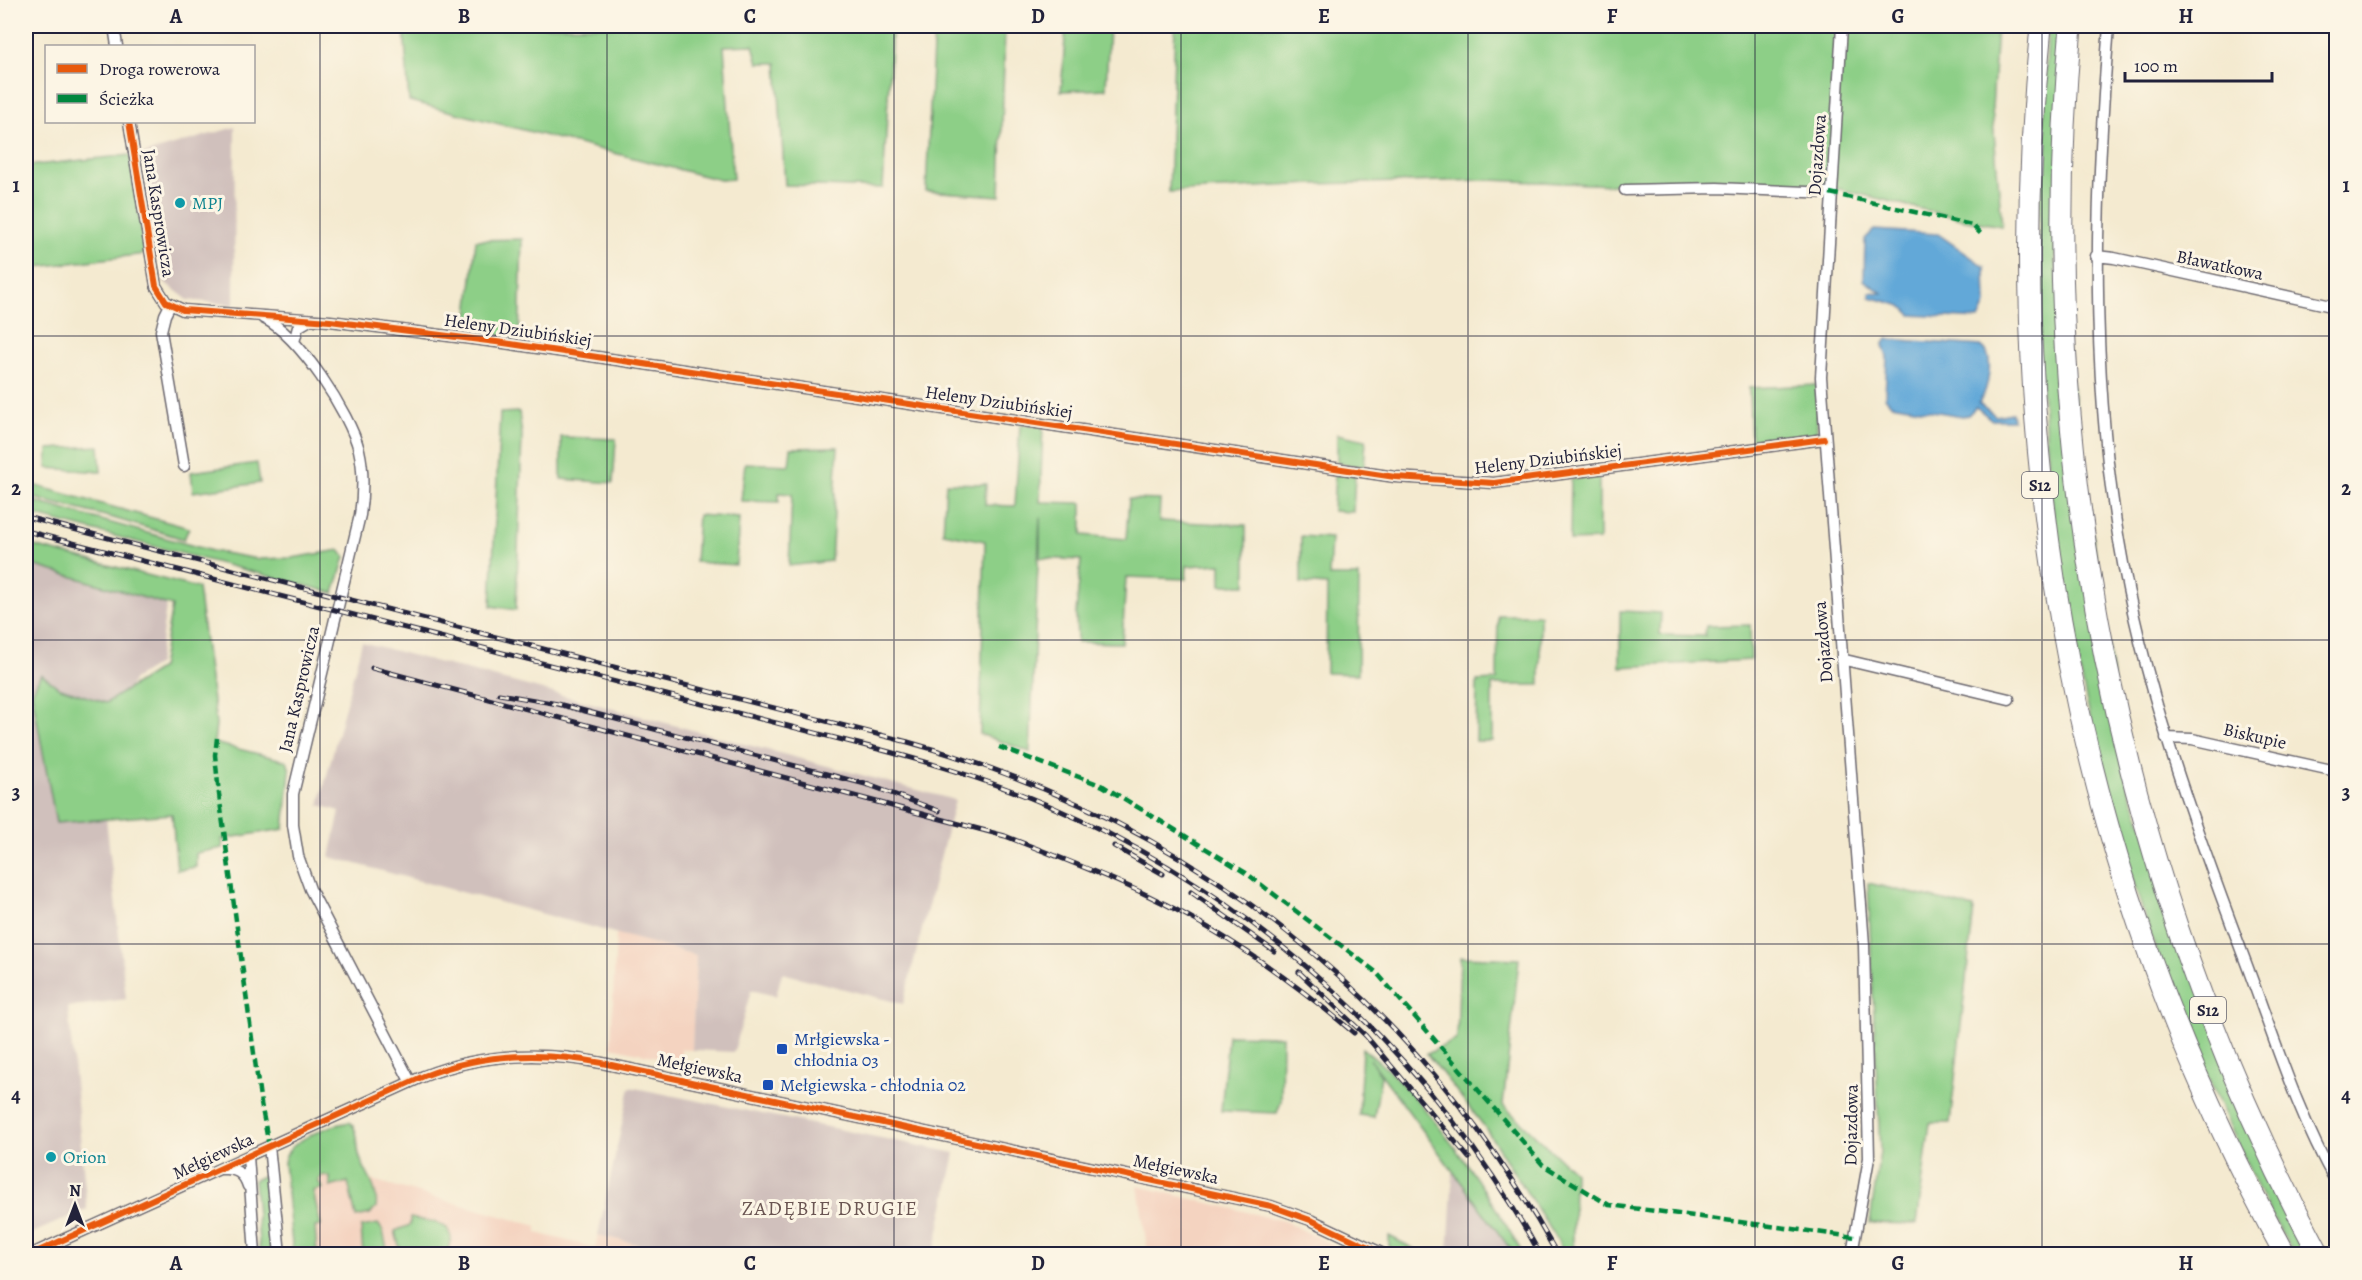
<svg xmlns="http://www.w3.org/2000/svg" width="2362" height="1280" font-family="Alegreya,serif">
  <rect width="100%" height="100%" fill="#fcf5e5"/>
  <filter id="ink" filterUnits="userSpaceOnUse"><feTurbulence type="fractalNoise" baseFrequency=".0167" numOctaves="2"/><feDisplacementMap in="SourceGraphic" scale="12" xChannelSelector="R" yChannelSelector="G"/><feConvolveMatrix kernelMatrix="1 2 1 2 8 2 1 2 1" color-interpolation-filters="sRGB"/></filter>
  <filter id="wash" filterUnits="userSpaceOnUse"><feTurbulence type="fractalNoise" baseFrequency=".008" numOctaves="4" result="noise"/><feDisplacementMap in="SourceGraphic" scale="24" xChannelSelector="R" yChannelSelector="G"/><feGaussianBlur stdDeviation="1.35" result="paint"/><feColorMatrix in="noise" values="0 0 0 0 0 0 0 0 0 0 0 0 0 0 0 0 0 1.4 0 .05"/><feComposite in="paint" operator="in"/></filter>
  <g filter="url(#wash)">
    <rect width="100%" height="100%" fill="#f4ead0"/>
    <path fill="#f4d3c0" d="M616,933L696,955L692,1050L681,1049V1062L611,1047Z
      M301,1160L537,1226V1233L595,1248L598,1235L679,1254H312Z
      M1138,1186L1284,1221L1352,1254H1148Z"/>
    <path fill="#d0c0bc" d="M235,127L234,305L188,300L163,281L143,154Z
      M26,561L167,600L158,664L135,678L97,736L126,999L68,1007L87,1209L26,1236Z
      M362,642L955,800L903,1004L782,973L776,996L751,990L734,1052L692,1050L696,955L330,857L340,811L319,805Z
      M630,1087L955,1153L934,1254H679L598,1235Z
      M1453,1172L1514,1254H1448Z"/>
    <path fill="#8dcf87" stroke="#587861" stroke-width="1.5" d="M404,26H892L883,188L785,185L777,63H758L753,45L724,46L733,179L720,180L409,101Z
      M934,26H1005L1000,196L926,191Z
      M1066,26H1109L1106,89L1061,91Z
      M1175,26H1997L1992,109L2002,226L1966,220L1823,185L1641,186L1489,180L1313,184L1169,192Z
      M2048,26H2066L2055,261L2128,787L2313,1254H2293L2259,1191L2168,988L2110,810L2058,568L2035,313Z
      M130,155L145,254L29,268L26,246V166Z
      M522,239L519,341L466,335L476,240Z
      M1817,385V431L1809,436L1751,442L1749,388Z
      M519,412L522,435L516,610L491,606L500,413Z
      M1020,425L1043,426L1040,502L1082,503V535L1126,539L1129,499L1160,500L1159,521L1246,525V585H1221V564L1187,566L1186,579L1126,577L1122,643L1077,642L1076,613L1081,560L1040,558V517L1030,752L980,734L985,541L943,533L946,483L986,484L985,505L1015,506Z
      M1337,434L1366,440L1364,467L1337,463Z
      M561,437L616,439L613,483L561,479Z
      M99,446L101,472L47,468L48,449Z
      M838,447L831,561L789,566L792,494L779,493V502L741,501L745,463L789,465L791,448Z
      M257,463L260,483L193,492L191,472Z
      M1335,474L1355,475L1353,512L1333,511Z
      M1599,474V540L1570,541L1571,480Z
      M26,483L189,528L184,539L113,518L26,496Z
      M26,499L212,551L258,559L292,558L340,550L345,557L334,593L26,513Z
      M698,515L739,518L736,565L695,562Z
      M1301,536L1331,538L1329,576H1359L1358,674L1326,673L1327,585L1301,583Z
      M26,544L198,588L216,724L214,743L287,761L290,771L284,829L222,839L223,848L196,853V867L177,870L172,814L56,823L32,693L41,674L58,687L106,703L161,668L172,606L26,563Z
      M1620,611L1661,613L1660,635L1705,636L1706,626L1750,625L1751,660L1620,667Z
      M1498,615H1540V685H1492V741H1476L1477,681L1497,680Z
      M1868,883L1974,908L1950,1123H1930L1917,1224L1870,1223L1880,1151Z
      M1460,957L1519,959L1503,1105L1574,1172L1573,1244L1578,1254H1564L1557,1239L1484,1126L1427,1054L1457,1039Z
      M1228,1035L1282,1036L1281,1102L1277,1113L1221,1111Z
      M1362,1048C1425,1096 1484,1185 1523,1254H1514L1370,1059L1381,1076L1374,1117L1359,1115Z
      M350,1122C361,1134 355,1144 360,1158C366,1175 379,1188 376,1208L370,1214L356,1217L348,1182L330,1187V1177L322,1175L318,1181L323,1188L313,1191L321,1226L315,1227L317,1254H293L284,1163C285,1141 330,1125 350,1122Z
      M267,1174L274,1254H260L254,1180Z
      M410,1218L434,1222L447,1228L451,1237L447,1254H415L400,1250L395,1231L410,1225Z
      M378,1224L383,1231L388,1254H363L361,1227Z
      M1389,1236L1424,1254H1402L1389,1247Z"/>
    <path fill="#62a8d8" stroke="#42658a" stroke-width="1.5" d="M1874,230L1938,234L1985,267L1986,304L1979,319L1911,315L1902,306L1870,297V292L1882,293L1864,280L1865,239Z
      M1887,339L1981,346C1996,355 1988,390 1979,403L1996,416L2012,413L2013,420H1992L1976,407L1968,415L1962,416L1891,404L1885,397L1887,357L1883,345Z"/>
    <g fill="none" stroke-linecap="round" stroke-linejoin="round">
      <path stroke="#62a8d8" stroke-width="3" d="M1884,26L1888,27"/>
    </g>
  </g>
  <g filter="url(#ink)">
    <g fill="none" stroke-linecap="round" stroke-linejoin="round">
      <defs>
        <path id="street" d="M114,26L117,46
          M1842,26L1821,377L1864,945L1869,1158L1852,1254
          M2109,26C2095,198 2090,370 2119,541C2143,684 2192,820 2243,955C2272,1031 2296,1112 2336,1182
          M129,122L156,286L166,302L183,310L330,321L504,343L1395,477L1494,483L1824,439
          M1625,190L1717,188L1830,193
          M2096,256L2114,258L2336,307
          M170,305L165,315L161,331L184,466
          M263,318C298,333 350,414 359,450C364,471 363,494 360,515L293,794V825L298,856L310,889L410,1081
          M294,342L298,327L310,320
          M1841,659L2009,699
          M2166,738L2192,739L2336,771
          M269,1146L280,1254
          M248,1156L255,1254
          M222,1169C236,1168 244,1173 248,1186
          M32,1254L424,1076C482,1053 541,1051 602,1063L1271,1206L1313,1221L1383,1254"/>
        <path id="highway" d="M2041,26C1998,457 2075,874 2285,1254
          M2071,26C2032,448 2119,881 2319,1254"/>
      </defs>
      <use href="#street" stroke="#6c686f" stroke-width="13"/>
      <use href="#highway" stroke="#6c686f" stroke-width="23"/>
      <use href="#street" stroke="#fff" stroke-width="10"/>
      <use href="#highway" stroke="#fff" stroke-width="21"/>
      <defs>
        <path id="rail" d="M26,517L908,742C1192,821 1415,996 1557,1254
          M26,531L882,750C939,765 996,783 1050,806C1258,896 1431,1056 1540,1254
          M372,668L1005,836C1053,855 1102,873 1149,896C1222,931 1292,980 1354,1033
          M499,694L558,704L869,785L939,811
          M1114,846L1163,874
          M1191,892L1274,951
          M1299,972L1366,1036L1469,1158"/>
      </defs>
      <use href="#rail" stroke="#22223b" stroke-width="5"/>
      <use href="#rail" stroke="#fcf5e5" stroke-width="3" stroke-dasharray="9" stroke-linecap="butt"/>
      <path stroke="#00873e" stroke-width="4.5" stroke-dasharray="9 4.5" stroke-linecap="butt" d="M1830,193L1972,225L1983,236
        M217,738L215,755L219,794L260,1098L269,1146
        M999,747L1103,786L1246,873L1376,972L1543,1165L1609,1205L1855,1237"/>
      <defs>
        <path id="cycleway" d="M129,122L156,286L166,302L183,310L330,321L504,343L1395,477L1494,483L1824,439
          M32,1254L424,1076C482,1053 541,1051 602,1063L1271,1206L1313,1221L1383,1254"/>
      </defs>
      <use href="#cycleway" stroke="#fcf5e5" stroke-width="10"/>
      <use href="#cycleway" stroke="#e8590c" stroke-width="6"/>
    </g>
  </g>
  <path fill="none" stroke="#22223b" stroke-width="1.5" stroke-opacity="0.55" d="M320,26V1254M607,26V1254M894,26V1254M1181,26V1254M1468,26V1254M1755,26V1254M2042,26V1254M26,336H2336M26,640H2336M26,944H2336"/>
  <g fill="#0f9aa8" stroke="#fcf5e5" stroke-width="2">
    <circle cx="180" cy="203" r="6"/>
    <circle cx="51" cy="1157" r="6"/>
  </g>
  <g fill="#1a4fb4" stroke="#fcf5e5" stroke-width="2">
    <rect x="776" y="1043" width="12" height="12" rx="3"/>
    <rect x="762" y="1079" width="12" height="12" rx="3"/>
  </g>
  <g text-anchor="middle" stroke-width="6" stroke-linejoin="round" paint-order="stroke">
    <g fill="#fcf5e5" stroke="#63616e" stroke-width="1.5">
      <rect x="2022" y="472" width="36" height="26" rx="4.5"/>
      <rect x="2190" y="997" width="36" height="26" rx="4.5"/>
    </g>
    <g font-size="16" font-weight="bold" fill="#22223b">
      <text x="2040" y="491">S12</text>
      <text x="2208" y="1016">S12</text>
    </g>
    <g font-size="18" fill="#22223b" stroke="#fcf5e5">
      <text transform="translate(1817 155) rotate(-86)" y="6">Dojazdowa</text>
      <text transform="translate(159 213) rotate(81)" y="6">Jana Kasprowicza</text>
      <text transform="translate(2220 265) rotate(12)" y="6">Bławatkowa</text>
      <text transform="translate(518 330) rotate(8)" y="6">Heleny Dziubińskiej</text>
      <text transform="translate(999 402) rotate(8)" y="6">Heleny Dziubińskiej</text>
      <text transform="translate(1548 459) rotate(-7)" y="6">Heleny Dziubińskiej</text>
      <text transform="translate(1823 642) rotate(-95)" y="6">Dojazdowa</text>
      <text transform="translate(299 689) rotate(-77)" y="6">Jana Kasprowicza</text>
      <text transform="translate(2255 736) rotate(13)" y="6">Biskupie</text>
      <text transform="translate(700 1068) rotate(12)" y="6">Mełgiewska</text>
      <text transform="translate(1851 1125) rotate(-89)" y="6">Dojazdowa</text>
      <text transform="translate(213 1156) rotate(-25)" y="6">Mełgiewska</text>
      <text transform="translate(1176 1169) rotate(12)" y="6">Mełgiewska</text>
    </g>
    <g font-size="18" fill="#0d838f" stroke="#fcf5e5" text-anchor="start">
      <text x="192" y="209">MPJ</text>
      <text x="63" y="1163">Orion</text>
    </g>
    <g font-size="18" fill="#164399" stroke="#fcf5e5" text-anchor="start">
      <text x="794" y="1045">Mrłgiewska -<tspan x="794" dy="21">chłodnia 03</tspan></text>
      <text x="780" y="1091">Mełgiewska - chłodnia 02</text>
    </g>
    <g font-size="20" letter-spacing="1.5" fill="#6a5552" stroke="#fcf5e5">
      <text x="830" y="1215">ZADĘBIE DRUGIE</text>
    </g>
  </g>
  <rect width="2362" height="1280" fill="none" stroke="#fcf5e5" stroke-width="66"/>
  <rect x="45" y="45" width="210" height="78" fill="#fcf5e5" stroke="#a5a1a1" stroke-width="1.5"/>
  <rect x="57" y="64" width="30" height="9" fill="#e8590c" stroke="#a5a1a1" stroke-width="1.5"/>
  <text x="99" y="75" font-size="18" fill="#22223b">Droga rowerowa</text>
  <rect x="57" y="94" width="30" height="9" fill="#00873e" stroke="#a5a1a1" stroke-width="1.5"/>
  <text x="99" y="105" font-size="18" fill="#22223b">Ścieżka</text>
  <g transform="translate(75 1205)" stroke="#fcf5e5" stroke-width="4.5" paint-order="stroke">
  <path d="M0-4.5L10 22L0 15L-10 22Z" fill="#22223b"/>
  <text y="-9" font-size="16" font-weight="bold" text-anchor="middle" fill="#22223b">N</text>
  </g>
  <path d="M2125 72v9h147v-9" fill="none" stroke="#22223b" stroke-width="3"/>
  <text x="2134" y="72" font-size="18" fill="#22223b" stroke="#fcf5e5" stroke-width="4.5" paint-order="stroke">100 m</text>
  <rect x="33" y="33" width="2296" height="1214" fill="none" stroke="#22223b" stroke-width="2"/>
  <g font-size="20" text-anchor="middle" font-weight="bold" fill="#22223b">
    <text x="176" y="23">A</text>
    <text x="464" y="23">B</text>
    <text x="750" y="23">C</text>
    <text x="1038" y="23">D</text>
    <text x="1324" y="23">E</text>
    <text x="1612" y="23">F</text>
    <text x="1898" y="23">G</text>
    <text x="2186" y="23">H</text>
    <text x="16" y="192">1</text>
    <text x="2346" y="192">1</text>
    <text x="16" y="495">2</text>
    <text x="2346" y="495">2</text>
    <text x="16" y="799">3</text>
    <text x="2346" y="799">3</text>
    <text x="16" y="1102">4</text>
    <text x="2346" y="1102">4</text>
    <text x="176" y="1270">A</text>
    <text x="464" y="1270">B</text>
    <text x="750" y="1270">C</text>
    <text x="1038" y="1270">D</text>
    <text x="1324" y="1270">E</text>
    <text x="1612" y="1270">F</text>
    <text x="1898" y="1270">G</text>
    <text x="2186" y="1270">H</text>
  </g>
</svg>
